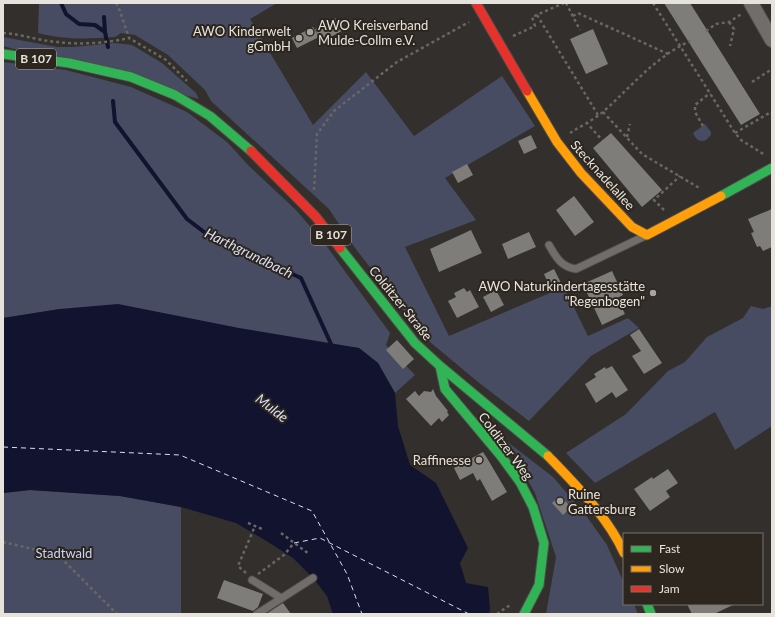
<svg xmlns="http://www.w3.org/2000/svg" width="775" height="617" font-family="Lato,sans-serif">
  <rect width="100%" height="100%" fill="#322f2c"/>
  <path fill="#474c62" d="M39,3H277L250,19L313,125L366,72L414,136L502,76L535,126L445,178L476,220L405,247L449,336L564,287L588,336L628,318L639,328L591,356L529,421L478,382L430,342L418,329L355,248L329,209L211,101L205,90L168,55L135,35L121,33L115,37C87,39 65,40 38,33Z
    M3,37L57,47H72L115,43L132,45L162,63L196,93L199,99L3,46Z
    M3,62L66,70L131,87L187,112L227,142L248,165L296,210L325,244L390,333L386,345L415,375L395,393L378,363L359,348L60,309L3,318Z
    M705,124L711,132V135L706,140C699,143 696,139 693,133Z
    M751,306L763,309L772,306V426L735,450L715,412L595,483L566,453L626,414L668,371L685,362L707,337L743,318Z
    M505,440L553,477L585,514L607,545L624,583V604H634L638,614H546L556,557L535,493Z
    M30,490L120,496L181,507V614H3V493Z"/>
  <path fill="#11132f" d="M118,304L239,328L359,348L378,363L395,393L398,426L410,465L436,483L468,548L460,563L466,583L488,587L490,609L489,614H333L327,596L313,578L293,558L265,540L236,523L181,507L120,496L30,490L3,493V318L60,309Z"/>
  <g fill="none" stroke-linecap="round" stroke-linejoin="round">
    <path stroke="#11132f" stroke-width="4" d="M61,3L66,14L79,24L95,25L105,32L108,47
      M104,17L105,32
      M113,101L115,122L187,219L208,235L301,278L331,344V350"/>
    <path stroke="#d8def8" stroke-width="1" stroke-dasharray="5 4" stroke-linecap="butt" d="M3,447L180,455L312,511L347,574L362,614
      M294,543L320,538L469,614"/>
  </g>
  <path fill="#7f7d7a" d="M664,3H690L760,114L741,125Z
    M335,18L342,31L321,42L315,29Z
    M313,27L319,37L297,48L292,38Z
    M593,29L608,64L586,74L570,39Z
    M611,133L662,190L642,207L593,148Z
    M531,135L537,148L524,154L518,141Z
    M467,164L473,175L458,183L452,172Z
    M574,196L594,222L575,236L556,210Z
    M772,209V247L763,251L760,246L757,247L751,233L754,232L748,219Z
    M471,230L482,253L439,272L430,249Z
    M529,232L536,247L508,259L502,244Z
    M554,269L561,283L550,288L544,274Z
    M612,271L623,295L617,298L625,314L602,325L583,284Z
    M464,288L467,292L470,290L479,307L457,318L448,301L456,297L454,293Z
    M496,290L504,305L491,312L483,297Z
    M639,329L662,363L644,374L632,356L641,351L630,335Z
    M397,340L414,359L403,369L386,350Z
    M612,366L628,390L616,398L612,392L596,403L585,384L596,377L594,374L605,367L606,369Z
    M433,389L436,396L448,411L447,412L449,415L442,422L439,418L431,426L406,399L415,391L419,396L424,391L431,392Z
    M483,452L487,458L507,492L492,501L480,479L477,481L473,473L460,480L454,468Z
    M668,469L678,483L666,491L670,497L650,511L634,489L652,477L653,479Z
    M560,496L571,507L563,515L552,503Z
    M224,580L263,594L258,607L253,611L217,598Z
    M283,603L291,614H266Z
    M687,604H735L714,614H692Z"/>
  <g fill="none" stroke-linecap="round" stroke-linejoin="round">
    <defs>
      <path id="lane" d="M549,245C556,257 561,267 576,269L645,236
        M252,580L281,598
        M257,614L313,578"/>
      <path id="street" d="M751,3L772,40"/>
      <path id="fast" d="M3,54L69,63L131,77L175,95L210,116L251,151
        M721,196L772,168
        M340,248L415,343L440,366L548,456
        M440,366L445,389L501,456L520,482L533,507L544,543L539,585L524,614
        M647,604L651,614"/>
      <path id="slow" d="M527,91L557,142L581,173L632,227L647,235L721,196
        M548,456C575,484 608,517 624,553"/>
      <path id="jam" d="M476,3L527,91
        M251,151L316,217L340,248"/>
    </defs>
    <use href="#lane" stroke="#4f4c49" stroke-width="9"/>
    <use href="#street" stroke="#4f4c49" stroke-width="16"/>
    <use href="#fast" stroke="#4f4c49" stroke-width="11"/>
    <use href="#slow" stroke="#4f4c49" stroke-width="11"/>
    <use href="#jam" stroke="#4f4c49" stroke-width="11"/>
    <path stroke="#696764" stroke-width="2.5" stroke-dasharray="3 3" stroke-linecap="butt" d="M116,3L120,11L129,38L166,60L187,81
      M566,3L580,30
      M653,3L735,133L741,140L765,155
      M537,15L598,115
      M573,16L578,13L668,54
      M729,22L734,29L730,46
      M706,31L716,24L729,22L743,13
      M3,33C22,34 39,41 58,42C80,45 107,43 129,38
      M513,36L535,26L532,17L564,3
      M752,82L772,69
      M603,112L642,154L701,189
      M586,122L602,140
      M703,126L695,112V105L710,93
      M570,133C581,126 595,119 604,111C633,85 654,58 690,41
      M735,133L771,112L772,113
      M627,137L630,124
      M314,190L317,134L334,111L397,62L469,22
      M664,210L654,200L680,176
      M248,523L262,529
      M281,533L309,554
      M3,542L58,555L117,614
      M246,573L238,566L255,526
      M258,574L284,555L294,543
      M497,614L510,605"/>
    <use href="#lane" stroke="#706d6a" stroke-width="7"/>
    <use href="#street" stroke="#706d6a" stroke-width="14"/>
    <use href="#fast" stroke="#30b455" stroke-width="9"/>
    <use href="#slow" stroke="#ff9f0a" stroke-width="9"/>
    <use href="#jam" stroke="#e5322d" stroke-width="9"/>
  </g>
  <g fill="#a7a49f" stroke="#2c261e" stroke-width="1.5">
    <circle cx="310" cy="32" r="4"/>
    <circle cx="299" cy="38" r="4"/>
    <circle cx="653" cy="293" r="4"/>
    <circle cx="479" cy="460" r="4"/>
    <circle cx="560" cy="501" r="4"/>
  </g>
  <g text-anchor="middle" stroke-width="4" stroke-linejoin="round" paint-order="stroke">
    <g fill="#2c261e" stroke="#aeaaa4" stroke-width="1">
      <rect x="16" y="49" width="40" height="20" rx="3"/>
      <rect x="311" y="225" width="40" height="20" rx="3"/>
    </g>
    <g font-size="12" font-weight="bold" fill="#e6e3dd">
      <text x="36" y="63">B 107</text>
      <text x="331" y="239">B 107</text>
    </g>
    <g font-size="13" fill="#e6e3dd" stroke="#2c261e" text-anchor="end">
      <text x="318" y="30" text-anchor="start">AWO Kreisverband<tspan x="318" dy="15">Mulde-Collm e.V.</tspan></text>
      <text x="291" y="36">AWO Kinderwelt<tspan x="291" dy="15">gGmbH</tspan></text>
      <text x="645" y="291">AWO Naturkindertagesstätte<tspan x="645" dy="15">"Regenbogen"</tspan></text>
      <text x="471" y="465">Raffinesse</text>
      <text x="568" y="499" text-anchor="start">Ruine<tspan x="568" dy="15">Gattersburg</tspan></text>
    </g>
    <g font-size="13" fill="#e6e3dd" stroke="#2c261e">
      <text transform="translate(603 175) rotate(48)" y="5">Stecknadelallee</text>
      <text transform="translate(401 303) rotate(51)" y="5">Colditzer Straße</text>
      <text transform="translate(506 446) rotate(53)" y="5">Colditzer Weg</text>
    </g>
    <g font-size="13" fill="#cbd3fa" stroke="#2c261e">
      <text x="64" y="558">Stadtwald</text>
    </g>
    <g font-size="14" font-style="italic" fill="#d8def8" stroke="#2c261e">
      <text transform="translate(249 253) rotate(26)" y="5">Harthgrundbach</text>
      <text transform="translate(272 408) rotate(38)" y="5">Mulde</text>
    </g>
  </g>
  <rect width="775" height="617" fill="none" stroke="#e6e3dd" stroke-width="8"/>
  <rect x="623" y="533" width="140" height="72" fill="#2c261e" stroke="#76726a"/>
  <rect x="631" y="546" width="20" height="6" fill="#30b455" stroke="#76726a"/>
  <text x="659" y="553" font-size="12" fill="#e6e3dd">Fast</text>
  <rect x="631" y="566" width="20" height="6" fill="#ff9f0a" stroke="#76726a"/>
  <text x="659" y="573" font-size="12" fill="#e6e3dd">Slow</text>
  <rect x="631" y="586" width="20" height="6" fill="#e5322d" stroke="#76726a"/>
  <text x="659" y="593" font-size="12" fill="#e6e3dd">Jam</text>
</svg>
